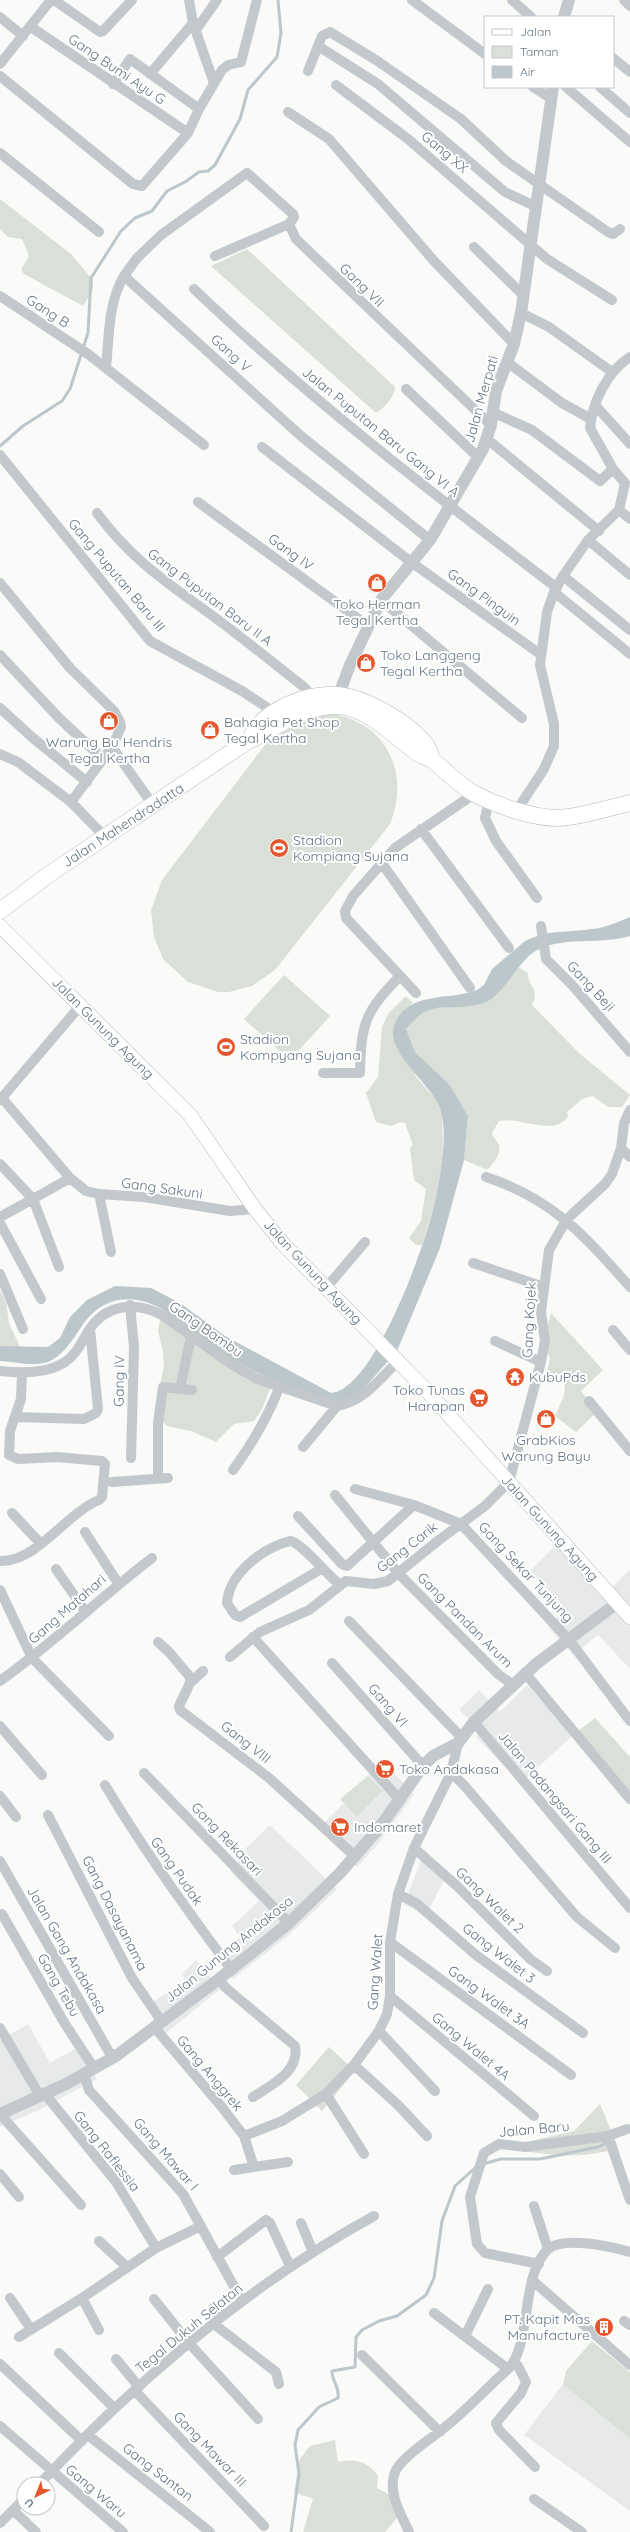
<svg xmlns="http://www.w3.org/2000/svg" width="630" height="2532" font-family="Quicksand,sans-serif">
  <rect width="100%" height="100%" fill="#fafaf8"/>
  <path fill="#e8e9e9" d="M560,1541L609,1591L630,1569V1669L598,1635L573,1655L548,1627L565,1609L530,1571Z
    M527,1685L573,1735L521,1783L476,1737L482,1730L459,1710L479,1690L500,1712Z
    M384,1762L414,1794L379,1843L357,1867L318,1829L344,1803L357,1817L383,1792L368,1776Z
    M270,1825L337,1889L290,1934L233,1979L215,1956L240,1937L232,1926L259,1901L230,1871L247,1853L245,1849Z
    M421,1860L446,1876L426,1916L404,1904Z
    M196,1960L220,1989L164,2035L147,2005L186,1981L182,1974Z
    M28,2024L50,2063L78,2047L97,2079L39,2110L0,2127V2040Z
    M563,2384L630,2439V2511L524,2435Z"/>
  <path fill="#dadfd7" d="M0,199L71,254L93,280V290L83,306L24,274L21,270L29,256L22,239L8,237L0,229Z
    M247,249L395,387C395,397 384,408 376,413L211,266Z
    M333,714C388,724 410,774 390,824L275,970L252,986L229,992H218L188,982L163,959L154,937L151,910L162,880L271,737L304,717Z
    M518,967L528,973C528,988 540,988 532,1005L580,1054L630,1095L622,1107H608L593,1096L582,1099L567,1112L568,1117C552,1137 520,1116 499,1121L492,1133C493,1139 497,1140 499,1145C502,1153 493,1164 488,1169H485L464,1160L468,1116L450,1085L415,1052L406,1029L415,1018L432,1008L459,1006L501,988Z
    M284,975L330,1016L290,1060L244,1019Z
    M406,996L413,1003L405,1009L395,1041L417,1078L438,1102L442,1111L443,1160L434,1207L422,1245H416L409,1238L421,1221L426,1189L414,1180L410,1148L413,1145L405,1123L400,1122L391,1126L376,1122L366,1093L378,1077L382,1027L388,1014Z
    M0,1290L6,1302L9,1323L20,1347L0,1346Z
    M162,1309L229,1358L273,1381L262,1409L254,1421L234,1424L216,1442L191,1431L167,1426L160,1419L156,1406L164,1365L163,1351L158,1331Z
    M551,1313L603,1370L581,1391L597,1412L576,1432L555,1416L564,1396L565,1379H545L550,1358L543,1343Z
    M595,1718L630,1757V1799L573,1735Z
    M368,1776L383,1791L357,1817L340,1799Z
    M329,2047L355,2071L322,2111L296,2085Z
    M600,2104L618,2147C586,2161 540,2155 506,2147L574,2131Z
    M592,2341L630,2372V2439L563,2384L566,2371Z
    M335,2440L338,2462C355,2458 368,2461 378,2476L377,2488L399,2500L402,2512L385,2532H303L313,2499L294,2492L300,2459L310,2446Z"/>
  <path fill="#bbc7cb" d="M630,917V936C600,945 565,936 537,950C516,962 503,999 480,1004C446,1013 433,996 406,1029L415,1052L450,1085L468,1116L464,1160L440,1248L397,1351L359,1394L342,1403L273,1381L229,1358L162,1309C133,1293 104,1296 84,1323C74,1337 67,1351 52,1360C38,1368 15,1362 0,1361V1346L48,1347L60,1338L70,1317L87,1300L115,1286L151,1288L180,1303L225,1336L331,1393C374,1390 425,1245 434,1206C440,1178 448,1139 441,1111C436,1088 385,1053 394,1026C406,990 450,1001 477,990L484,985L492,969L525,941L523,942C550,929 564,933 592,929C605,928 618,922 630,917Z"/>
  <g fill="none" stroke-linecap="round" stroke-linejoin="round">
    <path stroke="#bbc7cb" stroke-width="3" d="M0,446L23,426L62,401L70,389L88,333L91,278L121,231L135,218L152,211L167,191L185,182L199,172L208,171L215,165L240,119L248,90L277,57L281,33L278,0
      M483,2164L501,2159H540L598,2147L608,2142
      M291,2532L299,2474L295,2445L298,2430L319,2407L338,2398C340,2387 332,2382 332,2371L355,2367L356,2337L362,2330L379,2321L397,2316L426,2295L434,2278L442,2221L455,2186L476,2167"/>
    <defs>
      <path id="secondary" d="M0,926L190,1115L255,1209L283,1244L428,1392L630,1617"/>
      <path id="trunk" d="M252,735C267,708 308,693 337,695C365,697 410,723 427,746C429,750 431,756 432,760
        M0,911L48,875L248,741C278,728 298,708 333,706C368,705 392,736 419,754C423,756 428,758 432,760C447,771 458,785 475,794C498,806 532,818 559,818C582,817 607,808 630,803"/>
    </defs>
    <use href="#secondary" stroke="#b3babf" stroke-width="15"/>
    <use href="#trunk" stroke="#b4b9bd" stroke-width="17"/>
    <path stroke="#c3c8cc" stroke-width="10" d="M54,0L100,32L103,31L132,0
      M189,0L193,23L214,83
      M412,0L485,54
      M512,0L531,17
      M624,0L630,6
      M0,17L23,36
      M31,27L188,133
      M196,30L217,0
      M318,46L378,84L505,192L537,207
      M613,58L630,72
      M0,64L51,0
      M308,71L322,36L330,32L376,60L461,119L506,161L608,232L613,234L620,229
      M150,74L193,23
      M0,76L133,184L142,186L188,133L199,109L222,70L228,65L241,62L257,0
      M113,84L130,59L199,109
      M336,85L408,139L547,259L612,300
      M533,87L552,99
      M566,87L630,142
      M600,87L630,113
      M288,112L329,139L434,261L514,344
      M0,153L99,232
      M474,247L523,295
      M215,256L289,224
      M194,289C307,397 432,493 557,588
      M0,296L88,354L204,445
      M521,313L549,327L612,372
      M507,362L562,403L591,419
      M106,368C109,338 108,302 124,276
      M406,389L479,458
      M595,405L630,444
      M492,412L532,430L600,481L613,469
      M487,439L599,531
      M262,447L411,562L540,654
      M0,455L150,641L242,691L274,712
      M198,502L367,625
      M619,510L630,519
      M97,513C131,559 165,581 210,614C242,637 273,663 304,687L313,697
      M430,540L301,436L124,276L137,258L161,235L247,173L293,214L294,217L289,224L296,239L491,425
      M588,540L630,575
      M563,576L630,630
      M0,583L70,668L114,711L120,722L121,727L112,747L71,802L105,837
      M554,592L630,654
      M381,600L522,718
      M0,655L59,718L103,759
      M0,708L33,738L87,782
      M112,747L153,805
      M0,754L18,762L71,802
      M489,800L485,818L496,841L537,898
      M517,810L544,769L554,746V724L540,665L547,612L554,592L563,576L588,540L619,510L625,483L613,469L590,428C592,402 608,371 630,357
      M421,829L509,948
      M381,862L470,988
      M541,926L546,959L573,986L630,1052
      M416,993L346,918L345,911L353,896L395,848L474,794
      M323,1073H360C361,1023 365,1012 400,976
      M2,1098L70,1178L86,1191L99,1194L144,1197L230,1211L255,1209
      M0,1100L80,1006
      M621,1148L630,1157
      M0,1164L33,1199L0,1217
      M486,1177C553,1199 585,1236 630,1287
      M99,1194L111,1252
      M0,1223L41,1299
      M473,1263L544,1287
      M59,1267L33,1199L70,1178
      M0,1274L23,1329
      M326,1288L365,1242
      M130,1305L134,1347L131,1458
      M613,1330L630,1350
      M495,1341L541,1362
      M0,1371C21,1373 47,1374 65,1362C77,1354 82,1341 89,1330C106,1304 136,1301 162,1315L231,1364L257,1379L337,1406C364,1401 379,1380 398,1361
      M180,1389L191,1336
      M589,1401L630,1451
      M17,1417L84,1419L96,1413L98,1409L90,1329
      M303,1447L337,1406
      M233,1470C252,1444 267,1419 279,1388
      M158,1478V1423L163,1387L192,1390
      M112,1482L168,1478
      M355,1489L414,1505L461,1524L570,1641L630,1721
      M335,1495L399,1574L499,1675L512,1684
      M12,1513L41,1544
      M298,1516L342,1564L347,1566L414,1505
      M85,1532L118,1583
      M0,1561C37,1562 65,1514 99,1500L102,1497L105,1464L102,1461L57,1457L18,1459L9,1455L10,1431L21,1399L22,1373
      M56,1569L85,1611
      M321,1569L240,1617L235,1615L227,1603C229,1573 263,1548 290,1541C301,1542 327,1575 339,1584
      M0,1590L32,1658L109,1736
      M349,1621L462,1738
      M253,1637L400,1800
      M158,1642L169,1652L190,1677V1683L179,1706L180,1710L269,1778L355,1856
      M230,1657L260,1632L309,1610L346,1581L374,1584L388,1581L439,1540L485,1506L509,1482L541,1362L545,1341L541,1312L549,1250L567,1219L605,1184L612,1174L621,1148L624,1123L630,1110
      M332,1663L423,1766
      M525,1673L630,1799
      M0,1681C53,1643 100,1598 152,1558
      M190,1683L203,1671
      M474,1722L630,1908
      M0,1726L42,1775
      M458,1743L451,1773L463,1784L577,1917L615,1948
      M144,1773L289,1923
      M105,1785C143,1849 186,1909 231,1969
      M0,1796L16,1817
      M48,1815L132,1978L162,2022
      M414,1848L457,1886L530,1959L547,1971
      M0,1861L109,2052L116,2056
      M398,1894L416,1903L476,1955L583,2033
      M2,1914L65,2024L94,2068
      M390,1942L571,2075
      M219,1979L226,1988L295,2046C300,2072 271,2085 253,2097
      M390,1996L534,2116
      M0,2028L40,2096
      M155,2028L221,2106L244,2136L254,2167
      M379,2031L435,2091
      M354,2065L399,2106L427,2136
      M84,2074L89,2090L183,2194L242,2301
      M45,2094L116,2182L156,2248
      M326,2094L364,2154
      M0,2114L81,2205
      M244,2136L282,2121L326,2094L354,2065L379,2031L387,2014L390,1996V1942L398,1894L414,1848L451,1773
      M608,2136L630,2200
      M234,2170L288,2162
      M0,2174L19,2197
      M534,2206L548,2249
      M301,2223L313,2252
      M99,2241L127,2267
      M217,2257L266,2220L270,2223L290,2266
      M539,2264L485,2253L477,2244L470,2197L484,2153L499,2144L525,2147L608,2136L627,2129
      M533,2281L630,2365
      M10,2298L31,2329
      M82,2298L99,2330
      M154,2299L189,2343L258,2419
      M213,2308L221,2317
      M434,2313L508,2369
      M624,2321L630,2325
      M214,2324L276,2372L279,2384
      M465,2336L488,2289
      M19,2337L82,2298L156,2248L201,2226
      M59,2353L114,2408
      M362,2355L440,2432
      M116,2359L139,2387
      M513,2362L518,2366L526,2382L521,2393L496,2423L499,2430L535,2467
      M0,2364L82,2441
      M135,2391L264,2526
      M0,2426L123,2532
      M88,2435L210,2532
      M39,2484C64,2459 88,2433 114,2409C193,2335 279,2268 374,2216
      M534,2499L582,2532
      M13,2510L36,2532
      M0,2523L24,2499
      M409,2532C401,2514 387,2492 395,2472C401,2458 428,2441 440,2431C459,2417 475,2400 492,2384C498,2377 508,2371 513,2363C531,2332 522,2276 547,2250C562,2235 613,2247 630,2252"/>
    <path stroke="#c3c8cc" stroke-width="12" d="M564,17L569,0
      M336,702L350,665L381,600L430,540L483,449L491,425L496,391L514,344L521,313L553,87
      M0,2114L66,2084L116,2056L219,1979L289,1923L340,1873L380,1827L423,1766L433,1756L458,1743L474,1722L536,1664L617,1603"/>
    <use href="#secondary" stroke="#fff" stroke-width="14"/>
    <use href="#trunk" stroke="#fff" stroke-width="16"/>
  </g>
  <defs>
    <symbol id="shop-disc" viewBox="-11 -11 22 22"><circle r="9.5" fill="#e4572e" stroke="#fff"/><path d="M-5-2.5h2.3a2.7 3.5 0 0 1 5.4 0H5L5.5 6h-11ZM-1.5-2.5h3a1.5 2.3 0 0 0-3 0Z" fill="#fff"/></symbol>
    <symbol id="stadium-disc" viewBox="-11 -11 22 22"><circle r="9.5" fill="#e4572e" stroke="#fff"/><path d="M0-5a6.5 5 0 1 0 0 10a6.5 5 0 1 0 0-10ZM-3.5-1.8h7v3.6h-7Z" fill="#fff"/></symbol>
    <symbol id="temple-disc" viewBox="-11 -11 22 22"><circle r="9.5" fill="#e4572e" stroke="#fff"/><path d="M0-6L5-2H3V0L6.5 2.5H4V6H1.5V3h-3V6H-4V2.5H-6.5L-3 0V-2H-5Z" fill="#fff"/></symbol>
    <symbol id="supermarket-disc" viewBox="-11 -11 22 22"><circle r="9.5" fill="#e4572e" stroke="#fff"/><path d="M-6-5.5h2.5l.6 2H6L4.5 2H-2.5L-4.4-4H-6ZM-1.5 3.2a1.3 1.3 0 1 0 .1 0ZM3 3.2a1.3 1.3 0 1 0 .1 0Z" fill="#fff"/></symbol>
    <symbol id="building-disc" viewBox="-11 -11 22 22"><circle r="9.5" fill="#e4572e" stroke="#fff"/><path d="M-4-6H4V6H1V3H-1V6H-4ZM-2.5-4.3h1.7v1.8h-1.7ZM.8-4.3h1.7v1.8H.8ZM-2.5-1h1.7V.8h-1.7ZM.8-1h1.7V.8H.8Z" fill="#fff"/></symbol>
  </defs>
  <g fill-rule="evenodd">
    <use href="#shop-disc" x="366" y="572" width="22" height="22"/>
    <use href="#shop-disc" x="355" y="652" width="22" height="22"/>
    <use href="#shop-disc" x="98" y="710" width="22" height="22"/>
    <use href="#shop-disc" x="199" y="719" width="22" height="22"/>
    <use href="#stadium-disc" x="268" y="837" width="22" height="22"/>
    <use href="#stadium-disc" x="215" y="1036" width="22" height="22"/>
    <use href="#temple-disc" x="504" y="1366" width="22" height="22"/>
    <use href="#supermarket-disc" x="468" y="1387" width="22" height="22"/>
    <use href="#shop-disc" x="535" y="1408" width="22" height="22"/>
    <use href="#supermarket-disc" x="374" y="1758" width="22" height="22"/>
    <use href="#supermarket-disc" x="329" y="1816" width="22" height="22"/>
    <use href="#building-disc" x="593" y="2316" width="22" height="22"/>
  </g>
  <g text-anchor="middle" stroke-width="4" stroke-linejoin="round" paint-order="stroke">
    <g font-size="14" fill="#657683" stroke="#fff">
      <text transform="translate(117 69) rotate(34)" y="5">Gang Bumi Ayu G</text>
      <text transform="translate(445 152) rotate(40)" y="5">Gang XX</text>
      <text transform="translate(362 285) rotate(44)" y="5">Gang VII</text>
      <text transform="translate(48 311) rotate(33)" y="5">Gang B</text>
      <text transform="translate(231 353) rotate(42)" y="5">Gang V</text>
      <text transform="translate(481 399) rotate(-74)" y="5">Jalan Merpati</text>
      <text transform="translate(381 432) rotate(39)" y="5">Jalan Puputan Baru Gang VI A</text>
      <text transform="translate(291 552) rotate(36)" y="5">Gang IV</text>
      <text transform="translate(117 575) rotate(50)" y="5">Gang Puputan Baru III</text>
      <text transform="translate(210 597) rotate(37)" y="5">Gang Puputan Baru II A</text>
      <text transform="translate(484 597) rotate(36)" y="5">Gang Pinguin</text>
      <text transform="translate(123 825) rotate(-33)" y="5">Jalan Mahendradatta</text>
      <text transform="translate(591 986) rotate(47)" y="5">Gang Beji</text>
      <text transform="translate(103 1028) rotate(45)" y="5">Jalan Gunung Agung</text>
      <text transform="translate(162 1188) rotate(8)" y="5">Gang Sakuni</text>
      <text transform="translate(313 1272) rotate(47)" y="5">Jalan Gunung Agung</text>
      <text transform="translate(529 1320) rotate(-87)" y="5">Gang Kojek</text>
      <text transform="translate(206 1329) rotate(35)" y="5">Gang Bambu</text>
      <text transform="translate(119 1381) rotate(-89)" y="5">Gang IV</text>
      <text transform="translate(550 1528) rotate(48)" y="5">Jalan Gunung Agung</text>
      <text transform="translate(407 1547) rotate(-38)" y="5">Gang Carik</text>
      <text transform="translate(526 1572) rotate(47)" y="5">Gang Sekar Tunjung</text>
      <text transform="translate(67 1609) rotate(-41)" y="5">Gang Matahari</text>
      <text transform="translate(465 1620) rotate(45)" y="5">Gang Pandan Arum</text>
      <text transform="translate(388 1705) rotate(49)" y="5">Gang VI</text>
      <text transform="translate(246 1742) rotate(38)" y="5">Gang VIII</text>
      <text transform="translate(555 1797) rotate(50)" y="5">Jalan Padangsari Gang III</text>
      <text transform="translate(227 1839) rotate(46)" y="5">Gang Rekasari</text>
      <text transform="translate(177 1871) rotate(55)" y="5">Gang Pudak</text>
      <text transform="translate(490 1900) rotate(44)" y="5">Gang Walet 2</text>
      <text transform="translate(115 1913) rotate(63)" y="5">Gang Dasayanama</text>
      <text transform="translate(229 1949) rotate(-39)" y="5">Jalan Gunung Andakasa</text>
      <text transform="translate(67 1950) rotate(60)" y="5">Jalan Gang Andakasa</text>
      <text transform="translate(499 1953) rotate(38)" y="5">Gang Walet 3</text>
      <text transform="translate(375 1972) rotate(-86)" y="5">Gang Walet</text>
      <text transform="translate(59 1985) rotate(60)" y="5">Gang Tebu</text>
      <text transform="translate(489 1997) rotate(36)" y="5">Gang Walet 3A</text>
      <text transform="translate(471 2046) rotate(40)" y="5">Gang Walet 4A</text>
      <text transform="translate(210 2073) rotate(50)" y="5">Gang Anggrek</text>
      <text transform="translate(534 2129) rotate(-5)" y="5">Jalan Baru</text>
      <text transform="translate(107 2151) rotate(52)" y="5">Gang Raflessia</text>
      <text transform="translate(166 2154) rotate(49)" y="5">Gang Mawar I</text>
      <text transform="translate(189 2328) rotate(-39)" y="5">Tegal Dukuh Selatan</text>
      <text transform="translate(210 2449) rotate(46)" y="5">Gang Mawar III</text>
      <text transform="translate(158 2472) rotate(38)" y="5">Gang Santan</text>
      <text transform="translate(96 2491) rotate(40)" y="5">Gang Waru</text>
    </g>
    <g font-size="14" fill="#657683" stroke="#fff" text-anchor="start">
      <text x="377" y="609" text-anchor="middle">Toko Herman<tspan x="377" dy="16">Tegal Kertha</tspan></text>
      <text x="380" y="660">Toko Langgeng<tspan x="380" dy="16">Tegal Kertha</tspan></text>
      <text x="224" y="727">Bahagia Pet Shop<tspan x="224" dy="16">Tegal Kertha</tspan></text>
      <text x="109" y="747" text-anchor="middle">Warung Bu Hendris<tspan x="109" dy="16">Tegal Kertha</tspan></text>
      <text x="293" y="845">Stadion<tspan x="293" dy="16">Kompiang Sujana</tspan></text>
      <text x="240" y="1044">Stadion<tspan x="240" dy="16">Kompyang Sujana</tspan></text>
      <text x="529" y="1382">KubuPds</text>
      <text x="465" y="1395" text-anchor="end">Toko Tunas<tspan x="465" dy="16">Harapan</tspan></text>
      <text x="546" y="1445" text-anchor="middle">GrabKios<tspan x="546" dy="16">Warung Bayu</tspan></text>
      <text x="399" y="1774">Toko Andakasa</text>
      <text x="354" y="1832">Indomaret</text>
      <text x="590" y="2324" text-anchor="end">PT. Kapit Mas<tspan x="590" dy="16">Manufacture</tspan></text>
    </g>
  </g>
  <rect x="484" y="16" width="130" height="72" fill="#ffffff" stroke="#c1c8cd"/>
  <rect x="492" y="29" width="20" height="6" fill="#ffffff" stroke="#c1c8cd"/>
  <text x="520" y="36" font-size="12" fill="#657683">Jalan</text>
  <rect x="492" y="46" width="20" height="12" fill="#dadfd7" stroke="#c1c8cd"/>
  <text x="520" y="56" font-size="12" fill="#657683">Taman</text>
  <rect x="492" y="66" width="20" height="12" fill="#bbc7cb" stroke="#c1c8cd"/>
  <text x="520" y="76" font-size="12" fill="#657683">Air</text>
  <g transform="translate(36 2496) rotate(223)"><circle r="19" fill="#ffffff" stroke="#c1c8cd"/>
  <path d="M0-3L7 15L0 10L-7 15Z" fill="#e4572e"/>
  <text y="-6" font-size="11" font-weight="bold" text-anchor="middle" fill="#657683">U</text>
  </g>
</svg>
